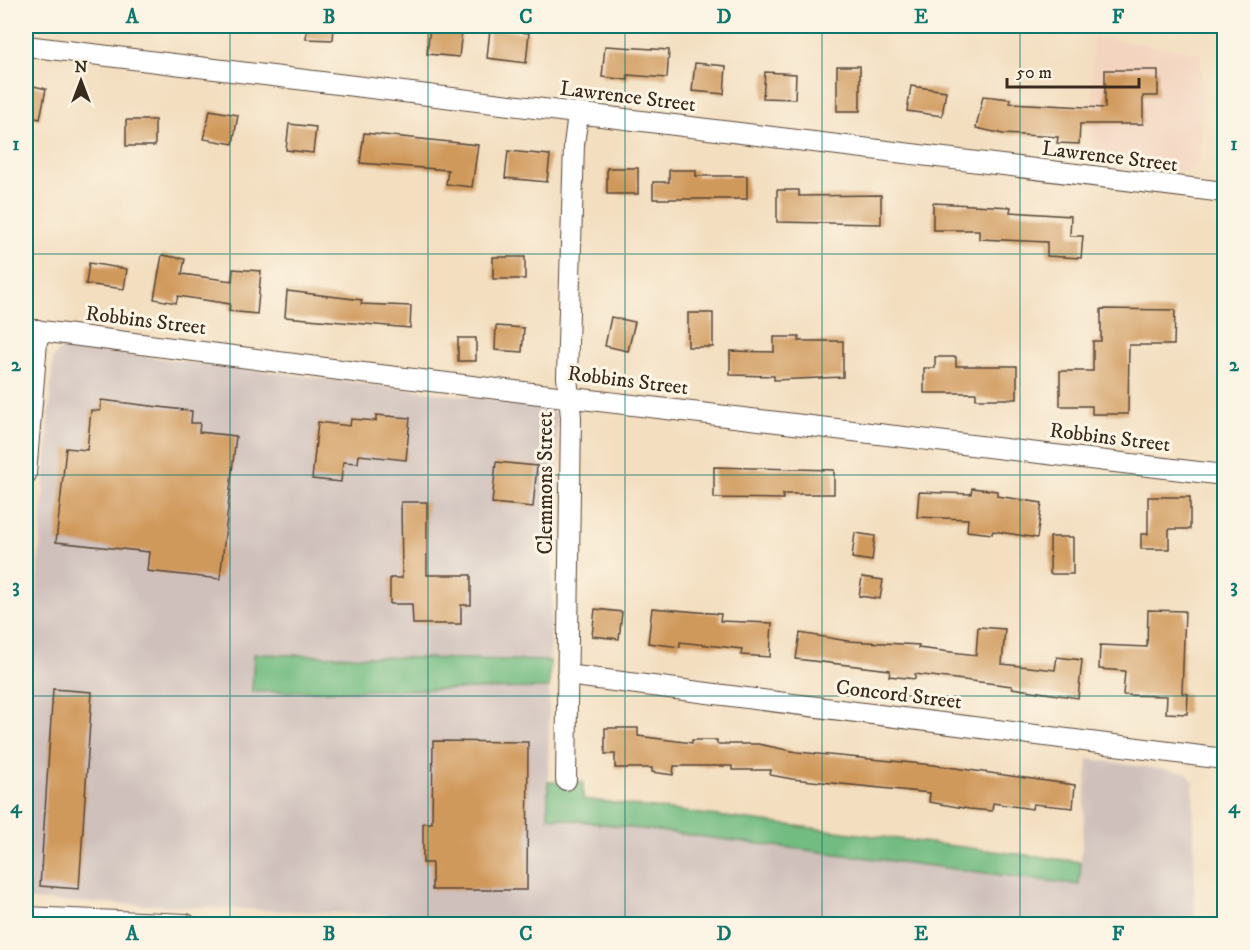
<svg xmlns="http://www.w3.org/2000/svg" width="1250" height="950" font-family="'IM FELL DW Pica',serif">
  <rect width="100%" height="100%" fill="#fcf5e5"/>
  <filter id="ink" filterUnits="userSpaceOnUse"><feTurbulence type="fractalNoise" baseFrequency=".0167" numOctaves="2"/><feDisplacementMap in="SourceGraphic" scale="12" xChannelSelector="R" yChannelSelector="G"/><feConvolveMatrix kernelMatrix="1 2 1 2 8 2 1 2 1" color-interpolation-filters="sRGB"/></filter>
  <filter id="wash" filterUnits="userSpaceOnUse"><feTurbulence type="fractalNoise" baseFrequency=".008" numOctaves="4" result="noise"/><feDisplacementMap in="SourceGraphic" scale="24" xChannelSelector="R" yChannelSelector="G"/><feGaussianBlur stdDeviation="1.35" result="paint"/><feColorMatrix in="noise" values="0 0 0 0 0 0 0 0 0 0 0 0 0 0 0 0 0 1.4 0 .05"/><feComposite in="paint" operator="in"/></filter>
  <g filter="url(#wash)">
    <rect width="100%" height="100%" fill="#f3dec0"/>
    <path fill="#f3d4bf" d="M1092,37L1201,53V156L1193,169L1186,172L1092,161Z"/>
    <path fill="#cfc0bb" d="M68,347L543,406L552,409L557,418L550,661L254,654L253,692L549,688L548,817L1079,885L1088,759L1187,773L1193,781L1195,924H386V915L26,900V746L53,359L57,352Z"/>
    <path fill="#72bb81" stroke="#567250" stroke-width="1.5" d="M254,654L550,661L549,688L252,692Z
      M548,782H583V799L1081,862L1079,885L548,817Z"/>
    <g id="blocks">
      <path fill="#d0995c" d="M307,26H334L333,40L306,39Z
        M430,27L462,30L459,57L427,54Z
        M490,29L529,33L526,63L487,58Z
        M605,46L669,50L667,78L628,75V80L602,77Z
        M695,63L726,66L724,94L692,91Z
        M837,66H860V111H837Z
        M1105,70H1158V96H1143V124H1080L1079,144L1057,143L1058,137L1003,134L976,128L983,96L1010,99V103L1105,108Z
        M765,72L796,74L795,99L763,98Z
        M26,84L46,89L40,119L26,116Z
        M911,86L946,91L942,116L907,111Z
        M210,110L238,115L233,144L204,139Z
        M126,120H155V146H126Z
        M289,124L316,127L313,153L286,150Z
        M364,133L478,145L472,187L446,184L448,170L360,163Z
        M508,151L550,155L547,182L505,178Z
        M607,168H638V194H607Z
        M669,170H696V176H747V199H653V182H669Z
        M777,190H799V196L881,195V224L777,222Z
        M933,203L1011,207L1010,212L1071,216L1070,236H1083L1081,258L1047,256V242L979,239V230H933Z
        M162,255L185,259L182,274L232,281L233,269L261,271L257,314L229,311L230,304L178,296L176,303L154,299Z
        M493,257H525V279H493Z
        M89,263L127,269L124,289L86,284Z
        M287,291L362,300L361,304L411,306L410,328L285,317Z
        M1101,309L1175,310L1174,345H1129L1128,414H1092V406H1060V371H1093V341H1101Z
        M688,313H713V347H688Z
        M611,317L635,322L628,351L605,346Z
        M496,326L524,328L522,352L495,350Z
        M774,337H799V341H843V377L774,380V376L730,375V351L774,352Z
        M458,338H476V361H458Z
        M935,357H956V366H1017V399H976V393H924V368H935Z
        M101,400L192,411L191,423H200L199,432L236,436L220,579L147,571L149,552L56,542L66,448L87,450L91,410L100,411Z
        M376,415L410,418L406,460L359,455L358,463L343,462L341,482L312,479L318,422L350,426L351,419L376,421Z
        M496,462L537,466L533,507L492,503Z
        M714,467L834,470V494H783V499L714,498Z
        M972,488L997,491V496L1042,503L1037,538L993,531L992,534L967,531L968,519L917,517L919,492L971,494Z
        M1148,497H1190V529H1169V549H1141V534H1148Z
        M401,502H427V575H471V605H461V624H413L412,604H390V578H402Z
        M855,533L875,536L872,561L852,558Z
        M1050,537H1073V574H1050Z
        M862,577L883,580L880,599L859,596Z
        M652,608L721,614L720,621L772,623L770,657L741,655L742,649L680,642V647L648,643Z
        M595,609L622,612L619,639L592,636Z
        M1148,610L1185,611L1182,693L1188,694L1187,714L1166,713L1167,696L1123,695L1125,671L1099,669L1100,645L1147,647Z
        M978,627L1005,629L1002,664L1055,670L1057,657L1082,660L1078,698L1012,688V686L915,674V679L889,676L890,670L796,659L800,633L848,641L919,645L918,648L976,655Z
        M53,689L92,692L79,889L40,886Z
        M605,728H638V736L692,743V740H717V744H758L797,752L934,765L1075,785L1073,808L1033,804L1032,809L993,803L992,811L969,809L929,802L930,793L792,779L770,775L771,770H732V766H674L673,775L652,772V768H615V754H605Z
        M433,741L528,742L527,890H432V863H423V823H432Z"/>
    </g>
  </g>
  <g filter="url(#ink)">
    <use href="#blocks" fill-opacity="0" stroke="#574536" stroke-width="1.5"/>
    <g fill="none" stroke-linecap="round" stroke-linejoin="round">
      <defs>
        <path id="minor" d="M26,46L1224,192
          M26,329L363,373L1224,475
          M26,474L38,330
          M567,675L1224,759
          M566,780L571,417L567,377L574,145L578,114
          M26,917L186,924"/>
      </defs>
      <use href="#minor" stroke="#574536" stroke-width="22"/>
      <use href="#minor" stroke="#fff" stroke-width="20"/>
    </g>
  </g>
  <path fill="none" stroke="#0f766e" stroke-width="1.5" stroke-opacity="0.55" d="M230,26V924M428,26V924M625,26V924M822,26V924M1020,26V924M26,254H1224M26,475H1224M26,696H1224"/>
  <g text-anchor="middle" stroke-width="6" stroke-linejoin="round" paint-order="stroke">
    <g font-size="21" fill="#3b2a1e" stroke="#fcf5e5">
      <text transform="translate(628 96) rotate(7)" y="7">Lawrence Street</text>
      <text transform="translate(1110 156) rotate(7)" y="7">Lawrence Street</text>
      <text transform="translate(146 320) rotate(7)" y="7">Robbins Street</text>
      <text transform="translate(628 380) rotate(7)" y="7">Robbins Street</text>
      <text transform="translate(1110 437) rotate(7)" y="7">Robbins Street</text>
      <text transform="translate(545 483) rotate(-90)" y="7">Clemmons Street</text>
      <text transform="translate(899 694) rotate(7)" y="7">Concord Street</text>
    </g>
  </g>
  <rect width="1250" height="950" fill="none" stroke="#fcf5e5" stroke-width="66"/>
  <g transform="translate(81 81)" stroke="#fcf5e5" stroke-width="4.5" paint-order="stroke">
  <path d="M0-4.5L10 22L0 15L-10 22Z" fill="#3b2a1e"/>
  <text y="-9" font-size="16" font-weight="bold" text-anchor="middle" fill="#3b2a1e">N</text>
  </g>
  <path d="M1007 78v9h132v-9" fill="none" stroke="#3b2a1e" stroke-width="3"/>
  <text x="1016" y="78" font-size="18" fill="#3b2a1e" stroke="#fcf5e5" stroke-width="4.5" paint-order="stroke">50 m</text>
  <rect x="33" y="33" width="1184" height="884" fill="none" stroke="#0f766e" stroke-width="2"/>
  <g font-size="20" text-anchor="middle" font-weight="bold" fill="#0f766e">
    <text x="132" y="23">A</text>
    <text x="329" y="23">B</text>
    <text x="526" y="23">C</text>
    <text x="724" y="23">D</text>
    <text x="921" y="23">E</text>
    <text x="1118" y="23">F</text>
    <text x="16" y="150">1</text>
    <text x="1234" y="150">1</text>
    <text x="16" y="371">2</text>
    <text x="1234" y="371">2</text>
    <text x="16" y="592">3</text>
    <text x="1234" y="592">3</text>
    <text x="16" y="813">4</text>
    <text x="1234" y="813">4</text>
    <text x="132" y="940">A</text>
    <text x="329" y="940">B</text>
    <text x="526" y="940">C</text>
    <text x="724" y="940">D</text>
    <text x="921" y="940">E</text>
    <text x="1118" y="940">F</text>
  </g>
</svg>
